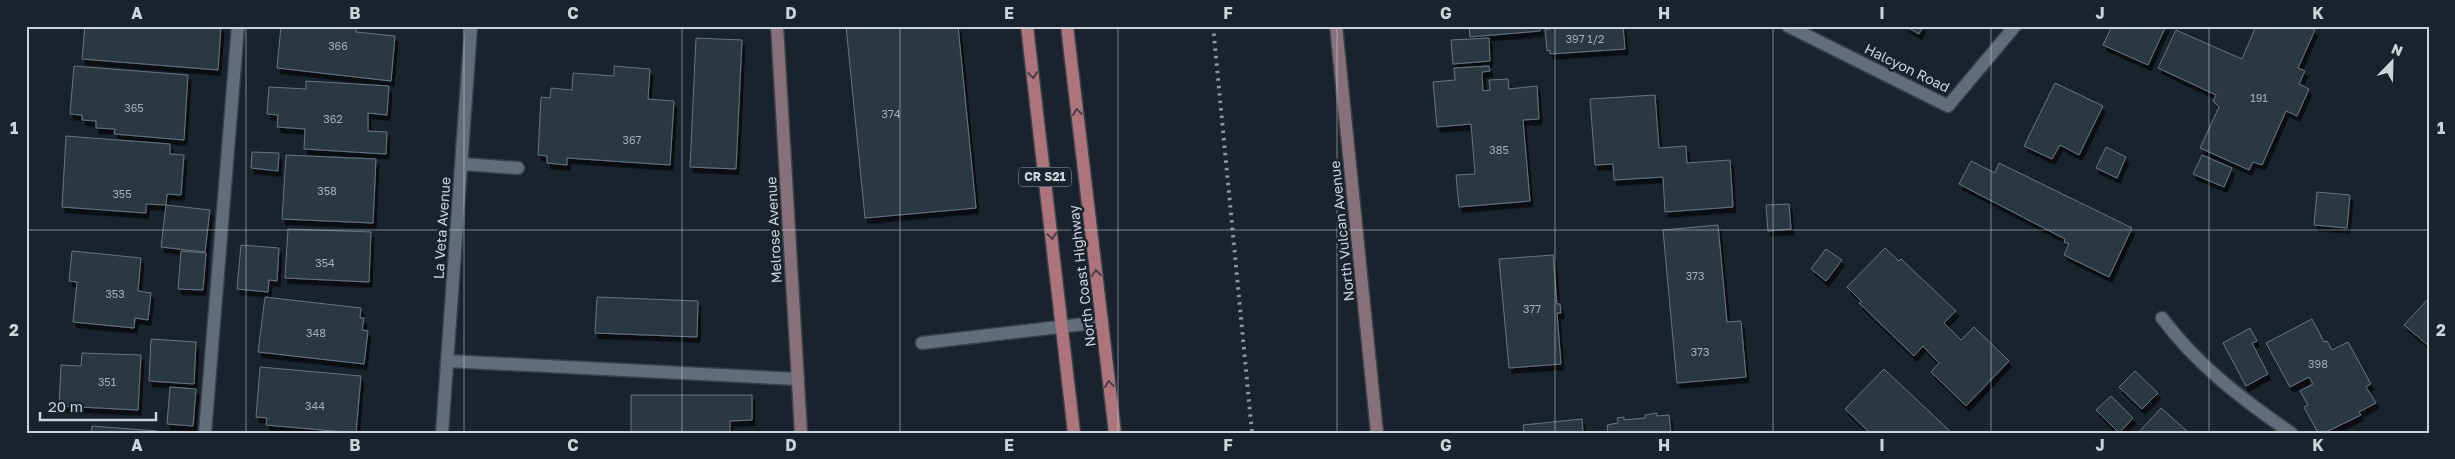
<svg xmlns="http://www.w3.org/2000/svg" width="2455" height="459" font-family="'Golos Text',sans-serif">
  <defs>
    <filter id="shadow"><feDropShadow dx="3" dy="5.5" stdDeviation="0" flood-color="#0009"/></filter>
  </defs>
  <rect width="100%" height="100%" fill="#19232e"/>
  <path fill="#2c3743" stroke="#687481" filter="url(#shadow)" d="M85,26H221L218,70L82,59Z
    M281,26H356V32L395,36L391,81L277,68Z
    M846,26H958L976,208L865,218Z
    M1469,26H1540V31L1470,37Z
    M1550,26H1623L1625,49L1550,54V50L1547,51L1545,29H1550Z
    M1905,26H1923L1919,34Z
    M2112,26H2166L2148,65L2103,45Z
    M2256,26H2306L2315,30L2298,68L2305,71L2299,84L2309,89L2297,116L2286,111L2262,165L2253,162L2249,170L2200,148L2219,107L2213,101L2216,95L2158,68L2176,30L2242,59Z
    M696,38L742,40L736,169L690,167Z
    M1489,38L1490,61L1453,64L1451,40Z
    M74,66L188,75L184,140L114,134L115,129L96,128V121L82,120V115L70,114Z
    M614,66L650,69L648,99L674,101L670,165L567,158V165L547,163V156L538,155L541,97L550,98L551,88L572,90L573,73L614,76Z
    M1489,66L1490,71L1482,72L1483,91L1490,90L1489,80L1508,79L1509,89L1537,86L1539,119L1523,120L1530,201L1459,207L1456,175L1475,174L1471,124L1437,127L1433,82L1455,80L1454,68Z
    M306,81L389,86L387,115L368,113V131L387,132L386,154L304,149L305,129L277,127L278,115L267,114L269,87L306,89Z
    M2055,83L2103,106L2079,155L2060,145L2052,159L2024,146Z
    M1655,95L1659,148L1686,146L1687,163L1730,160L1733,207L1665,212L1663,177L1614,180L1613,164L1595,165L1590,99Z
    M66,136L170,144V154L184,155L181,195L167,194L166,205L146,204V213L62,207Z
    M2106,147L2126,157L2117,178L2096,168Z
    M252,152L279,153L278,171L251,168Z
    M286,155L376,159L373,223L282,219Z
    M2202,155L2232,168L2224,187L2193,174Z
    M1971,161L1995,173L1999,163L2132,228L2109,277L2064,255L2069,244L2064,242L2065,239L1959,184Z
    M2317,192L2350,195L2347,228L2314,225Z
    M1789,204L1791,229L1768,231L1766,205Z
    M166,205L210,210L205,252L161,247Z
    M1718,225L1727,322L1741,321L1746,377L1677,383L1663,230Z
    M288,229L371,232L369,282L285,278Z
    M241,245L279,248L277,281L269,280L268,292L237,289Z
    M1885,248L1899,261L1901,259L1956,311L1944,323L1961,340L1974,327L2009,361L1966,406L1931,372L1939,363L1923,346L1914,356L1859,303L1861,301L1847,287Z
    M1826,249L1842,260L1826,281L1811,269Z
    M72,251L141,258L138,291L151,293L148,320L135,318L134,328L73,322L77,282L69,281Z
    M181,251L206,253L203,290L178,289Z
    M1553,255L1557,304H1560L1561,313H1557L1561,364L1509,368L1499,259Z
    M265,297L361,308L360,318H364L362,330L368,331L364,364L258,352Z
    M597,297L698,301L697,337L595,333Z
    M2429,298V346L2404,325Z
    M2312,319L2324,342L2327,341L2332,350L2348,342L2371,384L2366,387L2376,403L2359,412L2361,415L2324,433H2318L2304,407L2308,405L2300,391L2313,384L2309,377L2290,387L2266,343Z
    M2250,328L2257,341L2252,343L2268,374L2246,386L2223,343Z
    M151,339L196,342L194,384L149,381Z
    M82,353L141,355L138,410L59,406L61,365L81,366Z
    M260,367L361,376L356,433L266,425L267,418L256,417Z
    M1884,369L1952,433H1870L1845,409Z
    M2135,371L2158,393L2142,409L2119,387Z
    M170,387L196,389L193,426L167,424Z
    M631,395H752V420L730,421V433H631Z
    M2111,396L2133,418L2119,433L2096,410Z
    M2161,408L2189,433H2138Z
    M1657,413V416L1669,415L1671,433H1608L1607,425L1618,423L1617,418L1624,417V420L1645,418V415Z
    M1582,419L1583,433H1524L1523,425Z
    M92,426L157,431V433H91Z"/>
  <g fill="none" stroke-linecap="round" stroke-linejoin="round">
    <defs>
      <path id="lane" d="M462,164L518,168
        M2162,318C2198,366 2242,399 2291,433
        M922,343L1102,322
        M448,361L798,379
        M205,433L238,26"/>
      <path id="street" d="M1788,26L1948,106L2015,26
        M442,433L471,26"/>
      <path id="secondary" d="M777,26L801,433
        M1336,26L1377,433"/>
      <path id="primary" d="M1027,26L1074,433
        M1067,26L1115,433"/>
    </defs>
    <use href="#lane" stroke="#384049" stroke-width="15"/>
    <use href="#street" stroke="#384049" stroke-width="15"/>
    <use href="#secondary" stroke="#384049" stroke-width="15"/>
    <use href="#primary" stroke="#384049" stroke-width="15"/>
    <use href="#lane" stroke="#616d7a" stroke-width="12"/>
    <use href="#street" stroke="#616d7a" stroke-width="12"/>
    <use href="#secondary" stroke="#88707b" stroke-width="12"/>
    <use href="#primary" stroke="#ae747c" stroke-width="12"/>
    <path stroke="#8c949e" stroke-width="4" stroke-dasharray="2.5 5" stroke-linecap="butt" d="M1213,26L1252,433"/>
  </g>
  <defs><path id="oneway-chevron" d="M-2-3.5L2.5 0L-2 3.5" fill="none" stroke-width="1.6" stroke-linecap="round" stroke-linejoin="round" transform="scale(1.25)"/></defs>
  <g stroke="#4d3f49">
    <use href="#oneway-chevron" transform="translate(1033 75) rotate(83)"/>
    <use href="#oneway-chevron" transform="translate(1077 112) rotate(-97)"/>
    <use href="#oneway-chevron" transform="translate(1052 236) rotate(83)"/>
    <use href="#oneway-chevron" transform="translate(1096 273) rotate(-97)"/>
    <use href="#oneway-chevron" transform="translate(1109 384) rotate(-97)"/>
  </g>
  <path fill="none" stroke="#ccd3db" stroke-width="1" stroke-opacity="0.55" d="M246,26V433M464,26V433M682,26V433M900,26V433M1118,26V433M1337,26V433M1555,26V433M1773,26V433M1991,26V433M2209,26V433M26,230H2429"/>
  <g text-anchor="middle" stroke-width="5" stroke-linejoin="round" paint-order="stroke">
    <g font-size="11" fill="#a4acb5">
      <text x="1585" y="43">397 1/2</text>
      <text x="338" y="50">366</text>
      <text x="2259" y="102">191</text>
      <text x="134" y="112">365</text>
      <text x="891" y="118">374</text>
      <text x="333" y="123">362</text>
      <text x="632" y="144">367</text>
      <text x="1499" y="154">385</text>
      <text x="327" y="195">358</text>
      <text x="122" y="198">355</text>
      <text x="325" y="267">354</text>
      <text x="1695" y="280">373</text>
      <text x="115" y="298">353</text>
      <text x="1532" y="313">377</text>
      <text x="316" y="337">348</text>
      <text x="1700" y="356">373</text>
      <text x="2318" y="368">398</text>
      <text x="107" y="386">351</text>
      <text x="315" y="410">344</text>
    </g>
    <rect fill="#19232e" stroke="#969ea7" stroke-width="1" x="1019" y="167.5" width="52" height="19" rx="4"/>
    <g font-size="12" font-weight="bold" fill="#ccd3db">
      <text x="1045" y="181">CR S21</text>
    </g>
    <g font-size="14" fill="#ccd3db" stroke="#19232e">
      <text transform="translate(1907 68) rotate(26)" y="5">Halcyon Road</text>
      <text transform="translate(442 228) rotate(-86)" y="5">La Veta Avenue</text>
      <text transform="translate(774 230) rotate(-93)" y="5">Melrose Avenue</text>
      <text transform="translate(1342 231) rotate(-96)" y="5">North Vulcan Avenue</text>
      <text transform="translate(1082 276) rotate(-97)" y="5">North Coast Highway</text>
    </g>
  </g>
  <rect width="2455" height="459" fill="none" stroke="#19232e" stroke-width="55"/>
  <g transform="translate(2392 62) rotate(23)" stroke="#19232e" stroke-width="4" paint-order="stroke">
  <path d="M0-4L9 19L0 12L-9 19Z" fill="#ccd3db"/>
  <text y="-8" font-size="14" font-weight="bold" text-anchor="middle" fill="#ccd3db">N</text>
  </g>
  <path d="M40 412v8h116v-8" fill="none" stroke="#ccd3db" stroke-width="2.5"/>
  <text x="48" y="412" font-size="15" fill="#ccd3db" stroke="#19232e" stroke-width="4" paint-order="stroke">20 m</text>
  <rect x="28" y="28" width="2400" height="404" fill="none" stroke="#ccd3db" stroke-width="2"/>
  <g font-size="16" text-anchor="middle" font-weight="bold" fill="#ccd3db">
    <text x="137" y="19">A</text>
    <text x="355" y="19">B</text>
    <text x="573" y="19">C</text>
    <text x="791" y="19">D</text>
    <text x="1009" y="19">E</text>
    <text x="1228" y="19">F</text>
    <text x="1446" y="19">G</text>
    <text x="1664" y="19">H</text>
    <text x="1882" y="19">I</text>
    <text x="2100" y="19">J</text>
    <text x="2318" y="19">K</text>
    <text x="14" y="134">1</text>
    <text x="2441" y="134">1</text>
    <text x="14" y="336">2</text>
    <text x="2441" y="336">2</text>
    <text x="137" y="451">A</text>
    <text x="355" y="451">B</text>
    <text x="573" y="451">C</text>
    <text x="791" y="451">D</text>
    <text x="1009" y="451">E</text>
    <text x="1228" y="451">F</text>
    <text x="1446" y="451">G</text>
    <text x="1664" y="451">H</text>
    <text x="1882" y="451">I</text>
    <text x="2100" y="451">J</text>
    <text x="2318" y="451">K</text>
  </g>
</svg>
